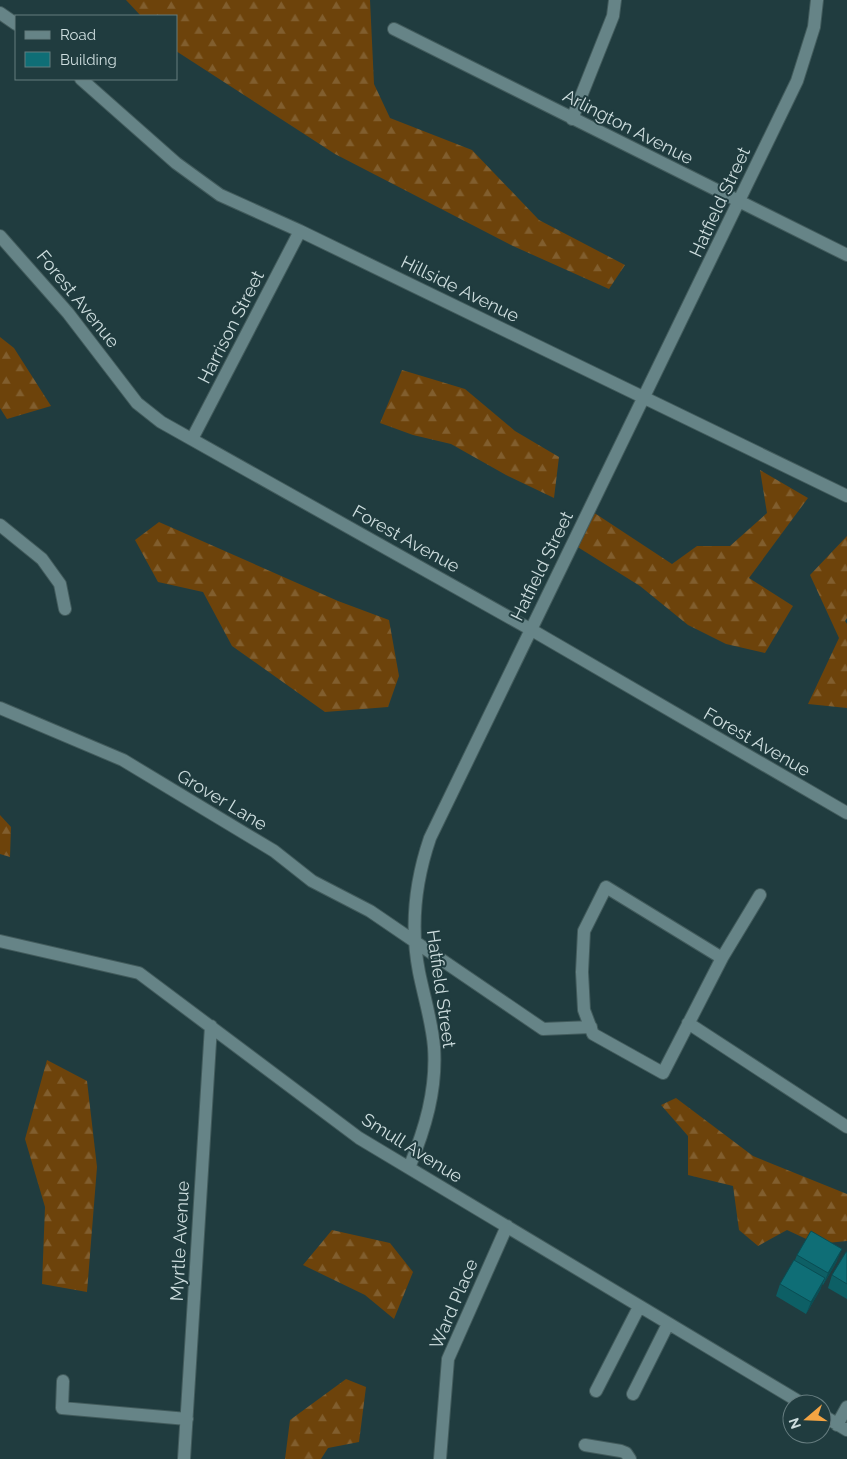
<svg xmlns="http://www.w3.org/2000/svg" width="847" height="1459" font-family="Raleway,sans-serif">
  <defs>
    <pattern id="forest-firs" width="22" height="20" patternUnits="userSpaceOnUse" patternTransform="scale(1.25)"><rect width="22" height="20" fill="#6d430b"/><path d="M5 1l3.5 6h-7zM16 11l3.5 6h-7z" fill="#815e2e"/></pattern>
  </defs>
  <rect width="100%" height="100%" fill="#203c3f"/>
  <path fill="url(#forest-firs)" d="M126,0H370L374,84L390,118L472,150L539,220L625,265L609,289L513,246L335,154L176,51V16H141Z
    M0,337L14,348L51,406L7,419L0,408Z
    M402,370L465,389L515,431L559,457L554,498L506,475L451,444L413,435L380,423Z
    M760,470L808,498L749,578L793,606L765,653L726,644L688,625L640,586L576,546L593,512L672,564L697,546H730L767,513Z
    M159,522L338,601L389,620L399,676L388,707L325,712L232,646L203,592L158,582L135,540Z
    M847,536V618L845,621L847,624V708L808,704L839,638L810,575Z
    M0,815L11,827L10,857L0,854Z
    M47,1060L87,1081L97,1167L87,1292L42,1284L45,1207L25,1139Z
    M676,1098L753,1156L847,1194V1241L817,1244L787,1230L758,1246L739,1230L733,1186L688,1175V1136L661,1105Z
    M332,1230L390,1243L413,1272L394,1319L365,1295L303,1265Z
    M346,1379L366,1387L359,1442L328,1448L321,1459H285L290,1420Z"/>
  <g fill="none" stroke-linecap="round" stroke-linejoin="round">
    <defs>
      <path id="minor" d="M0,13L16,24
        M394,29L847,255
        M81,79L176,163L220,195L300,231L847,496
        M572,119L613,16L615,0
        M0,236L68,313L137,403L161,422L530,629L847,813
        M192,439L300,231
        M0,525L42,559L60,584L65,609
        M0,708L123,760L274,851L312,881L370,911L543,1029L591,1027
        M0,941L139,973L359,1138L803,1404
        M722,958L606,887L584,931L582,972L584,1010L593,1034L663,1073L722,958L760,895
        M688,1023L847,1127
        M409,1168C425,1129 437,1090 434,1047C432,1022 424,997 419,972C410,926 415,882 430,838L797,81L814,27L817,0
        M63,1381L62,1408L187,1419
        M596,1391L639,1307
        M633,1394L668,1324
        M822,1415L847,1430
        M837,1425L847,1407
        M585,1445L621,1451L626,1453L630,1459
        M184,1459L211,1026
        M440,1459L448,1359L507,1226"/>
    </defs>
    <use href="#minor" stroke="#425b5c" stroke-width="14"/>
    <use href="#minor" stroke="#668487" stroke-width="12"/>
  </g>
  <path fill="#0d5f65" d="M847,1252V1299L828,1288L832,1275Z
    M797,1255L837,1261L823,1285L822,1284L820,1290L806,1314L776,1296L780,1284L795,1260Z"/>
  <path fill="#0a4d53" d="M842,1249L837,1261L823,1285L828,1273Z
    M825,1278L820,1290L806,1314L811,1302Z"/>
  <path fill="#0f6e76" stroke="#0a4d53" d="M811,1231L842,1249L828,1273L797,1255Z
    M846,1252H847V1284L832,1275Z
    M794,1260L825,1278L811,1302L780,1284Z"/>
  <g text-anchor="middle" stroke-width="4" stroke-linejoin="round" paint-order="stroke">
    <g font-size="18" fill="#cdddde" stroke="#203c3f">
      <text transform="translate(628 127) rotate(27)" y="6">Arlington Avenue</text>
      <text transform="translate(720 202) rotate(-65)" y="6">Hatfield Street</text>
      <text transform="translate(460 289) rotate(26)" y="6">Hillside Avenue</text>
      <text transform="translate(78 299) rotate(51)" y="6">Forest Avenue</text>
      <text transform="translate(231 327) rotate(-63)" y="6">Harrison Street</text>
      <text transform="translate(406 539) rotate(29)" y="6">Forest Avenue</text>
      <text transform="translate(542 566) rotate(-64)" y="6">Hatfield Street</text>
      <text transform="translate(757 742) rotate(30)" y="6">Forest Avenue</text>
      <text transform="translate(222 800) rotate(31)" y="6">Grover Lane</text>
      <text transform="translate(441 989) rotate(82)" y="6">Hatfield Street</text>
      <text transform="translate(412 1148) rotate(32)" y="6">Smull Avenue</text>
      <text transform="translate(180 1241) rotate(-87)" y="6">Myrtle Avenue</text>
      <text transform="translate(454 1304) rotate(-67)" y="6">Ward Place</text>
    </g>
  </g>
  <rect x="15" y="15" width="162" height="65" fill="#203c3f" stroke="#657c7f"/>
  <rect x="25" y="31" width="25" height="8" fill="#668487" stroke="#657c7f"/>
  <text x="60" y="40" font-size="15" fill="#cdddde">Road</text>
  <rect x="25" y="52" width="25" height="15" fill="#0f6e76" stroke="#657c7f"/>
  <text x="60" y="65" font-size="15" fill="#cdddde">Building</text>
  <g transform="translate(807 1419) rotate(251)"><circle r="24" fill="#203c3f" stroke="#657c7f"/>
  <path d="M0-4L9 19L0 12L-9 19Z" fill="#f4a443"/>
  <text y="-8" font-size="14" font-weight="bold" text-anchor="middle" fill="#cdddde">N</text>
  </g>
</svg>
